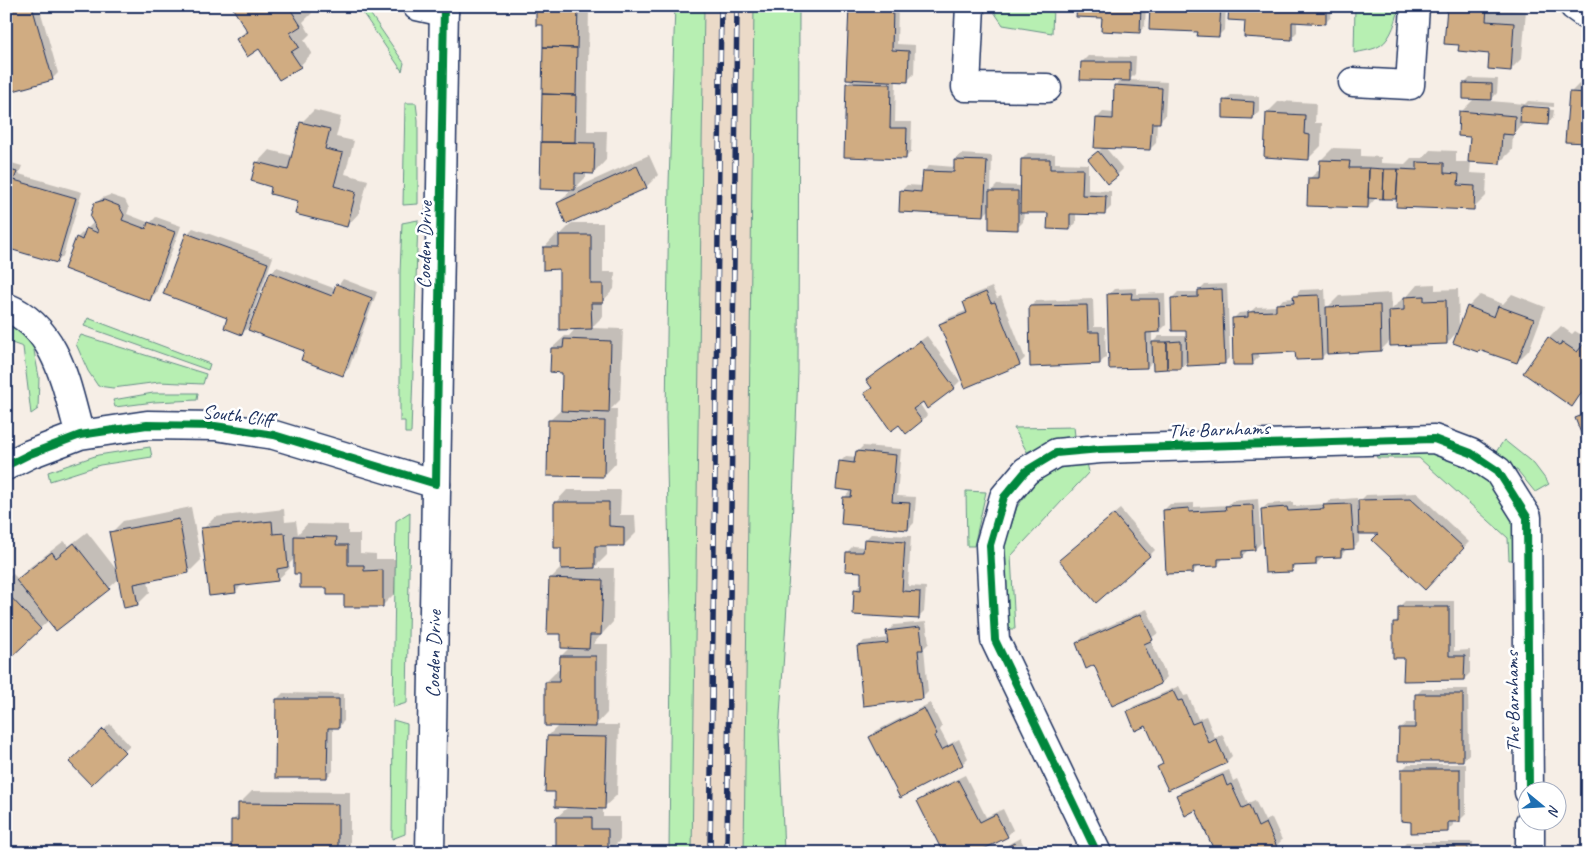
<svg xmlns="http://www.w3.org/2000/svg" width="1594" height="859" font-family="Caveat,sans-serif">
  <rect width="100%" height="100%" fill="#f6eee6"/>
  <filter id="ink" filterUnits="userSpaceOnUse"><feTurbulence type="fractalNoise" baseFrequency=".02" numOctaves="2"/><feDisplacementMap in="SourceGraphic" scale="10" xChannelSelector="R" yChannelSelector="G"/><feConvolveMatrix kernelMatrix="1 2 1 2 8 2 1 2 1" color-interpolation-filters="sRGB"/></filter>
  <g filter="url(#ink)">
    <path fill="#ebdac8" d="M675,6H799L798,373L792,526L779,731L784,853H669L671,655L666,418L669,183Z"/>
    <path fill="#b7efb2" stroke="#698f88" d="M358,6H365L404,63L402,71Z
      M675,6H704L692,853H669L671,655L666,418L669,183Z
      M754,6H799L798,373L792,526L779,731L784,853H744Z
      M990,6H1053L1052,33L1003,25Z
      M1355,6H1399C1398,17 1391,39 1381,45C1374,50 1362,51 1354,53Z
      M405,103H416L418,120V204L403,205Z
      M418,220L411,433H405V421H400V273L402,223Z
      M88,318L210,364L208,370L84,326Z
      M6,321L32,340L39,377L38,409L31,414L23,347L6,341Z
      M81,335L206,374L203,384L159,382L113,388L98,386L88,371L76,344Z
      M153,393H198L197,400L154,402L115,407L113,400Z
      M1074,427L1075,436L1049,442L1027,452L1014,428Z
      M1504,440L1534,464L1549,484L1535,492L1518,471L1494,455Z
      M150,447L152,457L100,465L50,481L48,472L98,455Z
      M1375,451H1432L1467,464L1490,478L1512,520L1516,560H1509L1508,538L1419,458H1377Z
      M1087,463L1089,472L1011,556L1015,629H1007L1002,554L1017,507L1035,483L1055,469Z
      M966,491L986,492L974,546H967Z
      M410,512L407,703L393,707L396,521Z
      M393,720L407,724L405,834L392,839Z"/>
    <path fill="#0003" d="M39,6L58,73L52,79L6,92V7Z
      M238,6H308L312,13L303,22L310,34L304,40L312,53L300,66L237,39L248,29Z
      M538,6H589L587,131H607L606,160L594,173L586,172V177L574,189L649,155L658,175L646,187L558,203L572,189L542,188L545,24Z
      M850,6H898L897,44L915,45L914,74L908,80H896L895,122H912L911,152L905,158L847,84L853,78Z
      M1078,6H1146L1145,26L1139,32Z
      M1151,6H1226L1225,29L1219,35L1199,31Z
      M1230,6H1332L1331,17L1325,23L1297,22V32L1291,38Z
      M1450,6H1498L1497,9L1526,11L1522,58L1510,70L1490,52L1448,8Z
      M1088,56L1136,57L1135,74L1129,80L1167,82L1165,116L1159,122H1157L1156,143L1150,149L1105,147L1123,169L1117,175L1096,153L1104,147L1097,118L1103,112L1114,113L1115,86L1121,79L1082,62Z
      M1470,78L1498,79L1497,93L1490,101L1525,104L1528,101L1554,103V107L1527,105V108L1554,110L1553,118L1547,124L1525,122L1513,134L1512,150L1499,163L1471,161L1470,173L1487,174L1486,196L1473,209L1398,196L1396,198L1377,197L1368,207L1309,179L1321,168V160L1333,148L1361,149V156L1381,157V163L1405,164L1411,158H1423L1430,150L1456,151V162H1469L1471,136L1461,112L1474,99L1464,84Z
      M1583,80L1588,81V142L1570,93Z
      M1231,95L1259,96V112L1253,118L1225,101Z
      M1279,101L1316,103L1315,123H1322L1321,146L1309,158L1267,113Z
      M314,110L341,117L336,137L354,141L345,174L368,180L359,213L347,226L273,186L257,163L269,150L293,156L301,123Z
      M1028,153L1055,154V163L1088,164V190L1111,191V207L1105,213H1076V223L1070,229L1049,212L1024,211L1023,222L1017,228L991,208L984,215L901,191L907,185L923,186L924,171L930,165L955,167V160L961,154L992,156L991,191L997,185L1022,186V159Z
      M8,162L22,166L19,174L82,192L63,256L57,262L6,247V163Z
      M110,195L125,200L129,208L127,214L150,223L156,217L181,226L156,293L150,299L77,238L83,232L86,233L87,229L94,222L95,204L102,198Z
      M572,223H603V272H615L614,289L603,301V316L591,328L623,329L620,400L611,409H617L616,463L604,476L549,421L562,409L564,372L552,348L565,336H569L576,328L560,268L544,248L556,235H560Z
      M193,228L273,257L248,328L242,333L187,234Z
      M277,267L336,289L343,279L377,292L349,368L343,374L305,350L271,273Z
      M1227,284L1230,357L1224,363L1188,360L1181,368L1154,360L1147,367L1108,295L1114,289L1137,288V294L1165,293L1166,325L1160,331H1152V343L1159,336H1188L1187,329L1172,298L1178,292H1198L1205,285Z
      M1435,284V290L1458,289L1459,330L1447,343L1391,340L1381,350L1327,352L1321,358L1296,351L1258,352L1259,357L1253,363L1233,319L1239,313L1250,312L1256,307L1277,306L1283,299L1294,298L1300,290L1325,289L1326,309L1339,296L1391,293L1392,309L1402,299H1405L1417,285Z
      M992,287L997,298L1001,296L1025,358L1019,364L940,324L946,319L968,310L965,302L970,296Z
      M1512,294L1545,307L1529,350L1517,362L1480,349L1478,351L1468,307L1480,295L1503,304Z
      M1093,299L1094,327H1105L1106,357L1100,363L1030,307L1036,301Z
      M1561,326L1572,334L1575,331L1588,339V387L1571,405L1549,338Z
      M927,336L960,381L954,387L919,403L927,415L922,421L900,424L866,394L873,387L874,374Z
      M1588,407V448L1577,419Z
      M863,446L901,449L897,496L916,497L914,523L908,529L845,497L852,489L840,462L846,456L856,457L857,452Z
      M567,490H621L620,515H635L636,533L624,545H607V555L594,568H614L613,622L593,644H608L607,713L596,725H619L617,795L603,808V817H620V840L608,853H553L557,848V817L568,807L556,791L548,736L559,725L546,682L558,670H561V656L570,647L562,633L550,579L562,567V547L555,503Z
      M1417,493L1469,542L1425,588L1381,532L1359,533V542L1353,548H1347L1341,556L1322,558L1316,564L1297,565L1291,571L1262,509L1268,504L1293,502V506L1326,504L1331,500L1357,498L1358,521H1360V501L1366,495Z
      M1258,499L1261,543L1255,549L1248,550L1242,556L1223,559L1217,565L1198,566L1193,572L1164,510L1170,504L1194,503V507L1228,505L1232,501Z
      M191,507L201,560L189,572L148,580L150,592L138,604L125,606L120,578L109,588L49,620L6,660V580L13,574L18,579L30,567L64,541L69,546L87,532L119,573L111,533L123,521Z
      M284,509L285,522L296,521L298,534L307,524L348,525V534H360V553L376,554V559H395V593L382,606L345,594L301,573L295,558L289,564L290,568L277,580L243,584L235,592L203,529L215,517Z
      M1120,509L1155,550L1149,556L1067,554Z
      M871,534L911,536L908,586L926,587L924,612L918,618L855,590L861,584L863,571L847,552L853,546L864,547L865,540Z
      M1405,601H1454V651L1470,650V673L1464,679L1405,656L1395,622L1399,618V607Z
      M1147,609L1158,633L1150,639L1167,677L1161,683L1095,664L1077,643L1083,637Z
      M926,622L929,643L924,648L928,692L922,698L858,647L864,641L889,638L888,631L894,625Z
      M1179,686L1184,696L1188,695L1198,719L1206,716L1215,738L1222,734L1232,756L1226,762L1159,767L1164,763L1147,725L1128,712L1134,706Z
      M1422,689H1468L1469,754L1463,760L1400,729L1406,723H1416V695Z
      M283,693L344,694V721L338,727H333V771L327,777L277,699Z
      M930,703L942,727L940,730L948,745L959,739L968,758L962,764L870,737L876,731Z
      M110,724L130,746L91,783L71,762Z
      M1408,764H1466V814L1460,820H1453V825L1447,831L1412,820L1402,770Z
      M1229,770L1233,781L1237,779L1248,803L1255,800L1265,821L1272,818L1282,840L1276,846L1209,851L1213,846L1197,809L1177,796L1183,790Z
      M965,775L986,817L1003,809L1013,830L1007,836L919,801L925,795Z
      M252,791L350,792V853H232V821L239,814V804Z
      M1020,838L1028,853H993L994,852Z
      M1407,842H1473V853H1401V848Z"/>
    <path fill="#d0ac82" stroke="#1b2f5e" d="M20,6H32L53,80L6,93V10Z
      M238,6H290L289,7L301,26L290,33L299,47L291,52L301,67L279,80L259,49L247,57L236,39L248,32L233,9Z
      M536,6H578L577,48L543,47V25H536Z
      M849,6L893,7L892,50L909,51L908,82L846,79Z
      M1077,6H1141L1140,33L1101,31L1102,18L1076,17Z
      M1150,6H1221L1219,37L1197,36L1198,32L1149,30Z
      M1229,6H1326V24L1292,22V40L1244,37L1245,21L1228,20Z
      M1462,6H1487L1486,21L1514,23L1511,71L1488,69L1489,54L1458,51L1459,45L1444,44L1447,7L1462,9Z
      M543,47L577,48L576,95L542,94Z
      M1081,62H1130V81L1080,80Z
      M846,83L891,84L890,128H907L906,159L844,157Z
      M1463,83L1492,84V100L1463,99Z
      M1114,85L1162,88L1160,123H1152L1150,150L1094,148L1096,118L1113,119Z
      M1569,92L1588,93V143L1565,142Z
      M542,94L576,95L575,142H541Z
      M1223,100L1254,102L1253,119L1223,118Z
      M1521,106L1549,108L1548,125L1520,123Z
      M1459,111L1515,116L1514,135L1502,134L1500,164L1468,162L1470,137L1458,136Z
      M1266,113L1305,115L1304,134L1310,135L1309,160L1264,157Z
      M300,122L330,129L325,149L343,153L334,186L356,192L347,227L295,214L298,201L270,194L271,187L251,181L256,162L288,170Z
      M541,142L595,143L594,174L575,173V190L540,189Z
      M1098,151L1118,176L1108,184L1088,159Z
      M1021,159H1050V169H1083L1082,195L1106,196L1105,215L1070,214V230L1047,229L1048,213H1020Z
      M954,160L987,161L984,216L899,212L900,190L921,192L923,171L954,172Z
      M1320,160L1350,161L1349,168H1369L1368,208L1307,206L1308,178H1319Z
      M1417,162L1444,163V173L1459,174L1458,185L1475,186L1474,210L1396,207L1398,169L1417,170Z
      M637,166L647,188L566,224L557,203Z
      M1369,168L1384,169L1383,199L1368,198Z
      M6,169L17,172L14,180L76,198L57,263L6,248Z
      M1384,169H1398L1396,199H1383Z
      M989,191H1018V230L989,229Z
      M104,200L119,206L124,215L122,220L146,229L148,222L175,232L150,301L64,269L76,237L82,240L86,228L98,233V231L90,217L94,203Z
      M186,233L268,263L242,335L224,328L227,318L163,294Z
      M559,235H591V284H603V303H591L592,329L559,330V269L543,270V247H559Z
      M270,272L332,296L336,284L372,298L343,376L301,360L304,351L248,330Z
      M1222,289L1225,364L1187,366L1186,331H1172L1171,298L1198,297V290Z
      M986,292L991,303L995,302L1020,365L965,388L939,324L967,313L963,302Z
      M1132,293L1131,299H1159L1160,332L1146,333L1147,368L1109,369L1107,294Z
      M1319,295L1322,359L1296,360L1295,352L1252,354L1253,365H1233L1232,318L1248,317V312L1276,311V304L1294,303L1293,296Z
      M1424,296V301L1446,300L1447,344L1390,346L1389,311L1404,310V297Z
      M1087,305L1088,332H1099L1100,364L1030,367L1029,306Z
      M1380,305L1381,351L1327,354L1326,307Z
      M1467,306L1494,317L1498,306L1534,319L1517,363L1479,350L1478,352L1453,343Z
      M1548,337L1560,346L1562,342L1577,352L1588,339V383L1572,407L1523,373Z
      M564,339L611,341L609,413L561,411L562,373L550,372L551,348H563Z
      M920,341L955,388L927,409L923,402L913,409L922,421L906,434L899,425L891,431L864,393L872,388L866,380Z
      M1181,341V369H1167V342Z
      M1152,342H1167V369L1153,370Z
      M1588,413V451L1575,418Z
      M548,420L605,421L604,477L547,476Z
      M856,451L896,455L892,502L910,503L908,530L841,524L843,497H851L852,491L836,489L839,461L854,463Z
      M1411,499L1464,548L1425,590L1372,540L1378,534H1359L1358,500Z
      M554,502H609V526L624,527V546H595V568L561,569V548H554Z
      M1351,504L1354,549L1341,550V557L1316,558V565L1292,566V572L1265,573L1261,509L1287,507L1288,511L1324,509L1323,505Z
      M1253,505L1255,550L1242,551V558L1218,559V566L1193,567V573L1166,574L1163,510L1189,508V512L1226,510L1225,506Z
      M1114,514L1150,556L1096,603L1059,560Z
      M179,519L189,573L134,584L138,605L124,608L109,532Z
      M272,521L273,534L285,533L288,567L277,569L278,581L235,586L236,593L209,596L201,528Z
      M294,536L337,537L336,545H348V565H364V571L383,570V607H344V595H327V588H300V574H294Z
      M864,539L905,542L902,591L920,592L919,619L853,615L854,589L861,590V572L845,571L846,552H863Z
      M74,543L110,589L56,631L16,580L52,552L56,558Z
      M549,578L603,580L601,635H590L589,649L561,648V634H547Z
      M6,592L41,629L6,662Z
      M1398,607H1449V656H1465L1464,680L1403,681L1404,658H1393V622H1398Z
      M1141,614L1153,640L1144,644L1161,684L1112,706L1094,665L1086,669L1076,643Z
      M920,627L923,650H918L923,699L863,706L857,646L888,643L886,631Z
      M560,656H596V727L545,726V682H559Z
      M1173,691L1178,701L1182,700L1192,724L1200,721L1209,743L1216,739L1227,763L1168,790L1157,767L1163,764L1146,726L1135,731L1127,711Z
      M1415,694H1463V761H1398L1399,728H1415Z
      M276,699H339V728H328L327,778H275Z
      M924,708L937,734L934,736L941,750L953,744L963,765L900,798L869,737Z
      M103,729L125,752L91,785L69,762Z
      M547,736L607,737L605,809L555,807V792H545Z
      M1401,769H1460V822H1448V832L1411,833V822L1401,821Z
      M1223,775L1227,786L1231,784L1242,808L1249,805L1258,827L1266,823L1277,847L1264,853H1208L1207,851L1213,848L1196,810L1185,816L1176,795Z
      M958,780L980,822L996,814L1008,837L976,853H943L917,801Z
      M238,803L338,804V853H231V820H238Z
      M556,817H592V829H608V853H556Z
      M1014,843L1019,853H996Z
      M1399,847H1468V853H1399Z"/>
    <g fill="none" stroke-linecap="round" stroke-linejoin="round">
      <defs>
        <path id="street" d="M417,6L444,12
          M970,6L966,87L1047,88
          M1574,6L1588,16
          M1353,82L1410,85L1415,6
          M6,307C59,329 66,387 80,435
          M6,466L30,454L80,435L147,425L215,426L274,435L436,484
          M1530,822V853
          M1097,853L995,640L990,545L1004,497L1026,471L1056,453L1100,449L1434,439L1471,453L1498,471L1527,517L1529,792"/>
        <path id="secondary" d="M430,853L444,6"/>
      </defs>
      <use href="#street" stroke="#1b2f5e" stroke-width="31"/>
      <use href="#secondary" stroke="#1b2f5e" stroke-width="31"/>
      <use href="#street" stroke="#fff" stroke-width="28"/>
      <use href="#secondary" stroke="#fff" stroke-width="28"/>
      <defs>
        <path id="rail" d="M710,853L721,6
          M727,853L737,6"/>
      </defs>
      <use href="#rail" stroke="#1b2f5e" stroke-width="5.5"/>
      <use href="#rail" stroke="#fff" stroke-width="4" stroke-dasharray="11" stroke-linecap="butt"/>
      <defs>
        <path id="cycleway" d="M6,466L30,454L80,435L147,425L215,426L274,435L436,484L444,6
          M1097,853L995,640L990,545L1004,497L1026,471L1056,453L1100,449L1434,439L1471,453L1498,471L1527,517L1529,792"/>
      </defs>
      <use href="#cycleway" stroke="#fff" stroke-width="11"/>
      <use href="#cycleway" stroke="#00873e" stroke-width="8"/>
    </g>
  </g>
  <g text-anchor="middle" stroke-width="5" stroke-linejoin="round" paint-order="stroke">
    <g font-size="20" fill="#1b2f5e" stroke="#fff">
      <text transform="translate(424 245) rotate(-89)" y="7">Cooden Drive</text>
      <text transform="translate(238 415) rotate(7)" y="7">South Cliff</text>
      <text transform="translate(1219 429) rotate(-2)" y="7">The Barnhams</text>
      <text transform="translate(433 654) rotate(-89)" y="7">Cooden Drive</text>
      <text transform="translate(1512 702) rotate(-91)" y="7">The Barnhams</text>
    </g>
  </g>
  <rect width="1594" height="859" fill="none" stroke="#fff" stroke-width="25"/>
  <rect x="12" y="12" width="1569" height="834" fill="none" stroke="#1b2f5e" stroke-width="2" filter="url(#ink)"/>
  <g transform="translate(1542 806) rotate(108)"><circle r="24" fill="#ffffff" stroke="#a4acbf"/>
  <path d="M0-4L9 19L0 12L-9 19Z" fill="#1f6fb2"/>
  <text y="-8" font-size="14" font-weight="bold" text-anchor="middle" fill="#1b2f5e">N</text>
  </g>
</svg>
